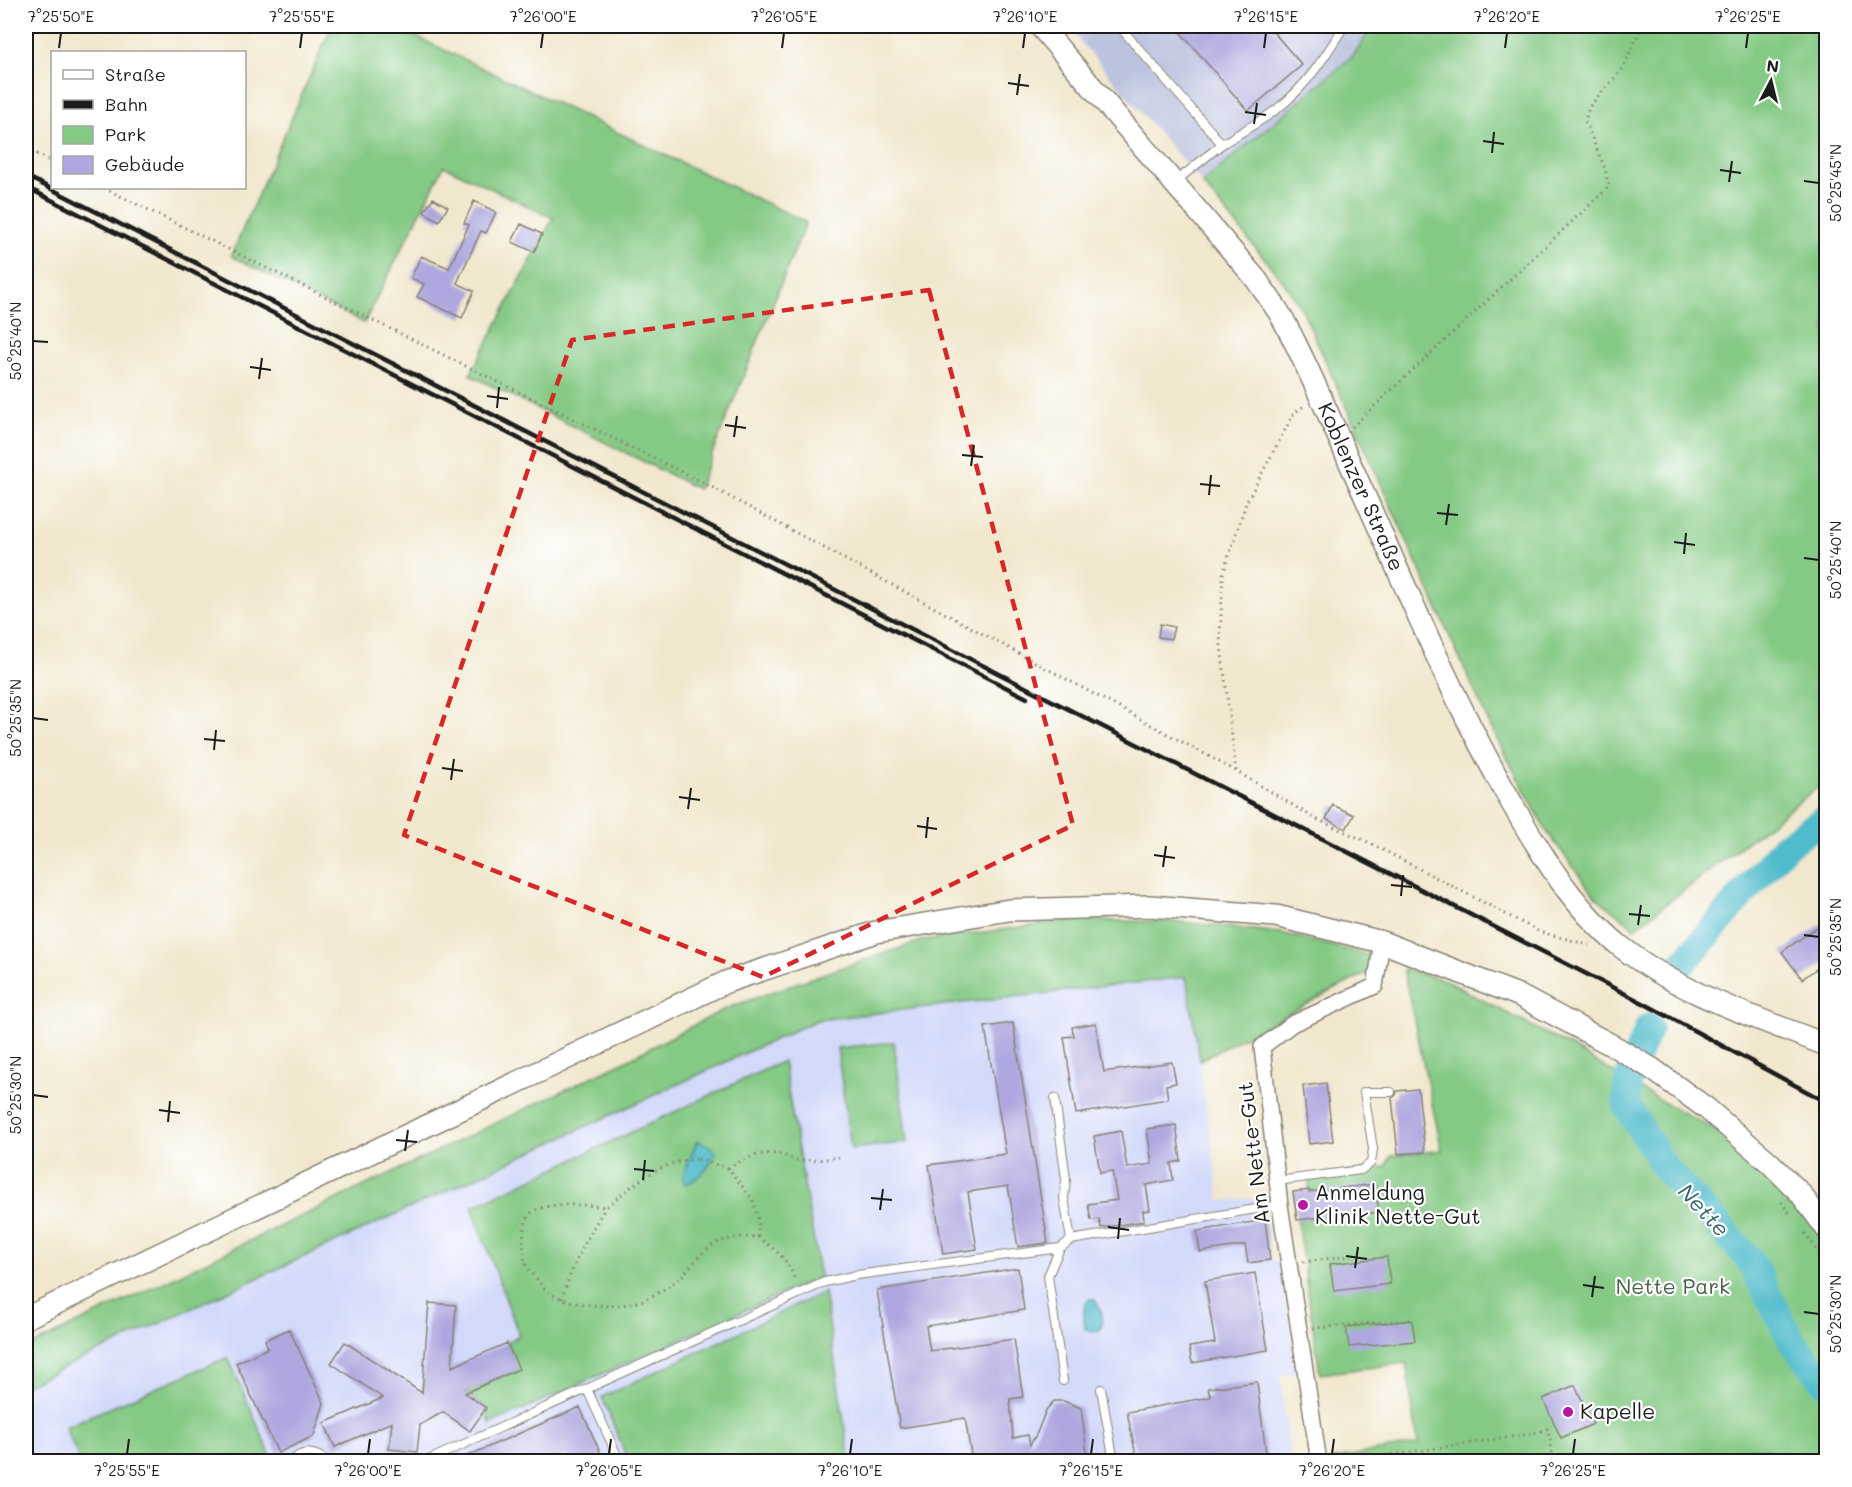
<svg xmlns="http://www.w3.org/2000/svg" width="1852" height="1487" font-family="Mali,sans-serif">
  <rect width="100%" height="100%" fill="#fff"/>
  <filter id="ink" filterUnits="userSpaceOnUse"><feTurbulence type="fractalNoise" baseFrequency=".0167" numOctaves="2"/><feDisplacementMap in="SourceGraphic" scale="12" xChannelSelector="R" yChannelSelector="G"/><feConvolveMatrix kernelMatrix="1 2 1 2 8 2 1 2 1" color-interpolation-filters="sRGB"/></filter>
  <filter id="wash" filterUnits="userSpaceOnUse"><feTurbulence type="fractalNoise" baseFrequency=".008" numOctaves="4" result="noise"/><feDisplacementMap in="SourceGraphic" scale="24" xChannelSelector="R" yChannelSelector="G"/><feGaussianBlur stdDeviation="1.35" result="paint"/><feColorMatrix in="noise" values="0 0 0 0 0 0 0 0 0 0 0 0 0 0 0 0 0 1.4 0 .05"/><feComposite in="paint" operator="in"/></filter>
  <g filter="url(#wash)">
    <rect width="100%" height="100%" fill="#f1e7cd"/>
    <path fill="#d2d9f9" d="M1187,977L1220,1201L1253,1198L1256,1221L1265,1220L1271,1261H1280L1298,1372L1280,1375L1291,1462L26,1461V1385L817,1020Z"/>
    <path fill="#bcc3de" d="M1067,26H1373L1353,56L1202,183Z"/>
    <path fill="#84c984" stroke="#507250" stroke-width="1.5" d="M332,26H394L806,222L698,489L470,375L553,218L444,166L364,323L231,256Z
      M1373,26H1826V781L1635,928L1596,897L1547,832L1493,732L1302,309L1282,280L1202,183L1353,56Z
      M1075,920L1182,922L1281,933L1370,955L1372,970L1200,1060L1186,977L817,1020L26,1385V1348L623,1062L725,1009L808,979L924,940Z
      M1403,969L1445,980L1571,1047L1659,1100L1743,1144L1826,1228V1461H1333L1332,1459L1418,1444L1406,1363L1320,1374L1297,1220L1314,1218L1309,1190V1177L1385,1167L1391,1156L1442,1150Z
      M894,1042L907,1142L851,1149L837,1048Z
      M783,1061L820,1277L490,1424L486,1408L465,1393L518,1369L507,1343L519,1335L472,1207Z
      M824,1292L850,1461H628L602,1397Z
      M228,1357L273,1461H80L65,1427Z"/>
    <path fill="#4fbbcb" stroke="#366c74" stroke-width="1.5" d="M697,1141L711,1146L715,1153C711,1168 700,1175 688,1184L684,1183L683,1175Z
      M1089,1299H1095C1101,1308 1106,1323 1099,1331L1091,1332L1085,1329C1084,1318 1081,1307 1089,1299Z
      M1752,1448C1767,1449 1775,1449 1783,1461H1731L1734,1456Z"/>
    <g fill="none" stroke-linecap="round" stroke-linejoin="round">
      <path stroke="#4fbbcb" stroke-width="28" d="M1684,962L1785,846L1826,818
        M1649,1027C1639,1053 1623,1079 1627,1107L1666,1169L1750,1260L1793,1343L1826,1383"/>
    </g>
    <g id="blocks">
      <path fill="#afa7df" d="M1175,26H1268L1302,65L1248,111Z
        M433,198L448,207L439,221L424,212Z
        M474,201L496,212L486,233L481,231L457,283L474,291L462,318L417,297L424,284L411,278L421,256L449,268L469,225L464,223Z
        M521,224L542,234L534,252L512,242Z
        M1160,624L1174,627L1171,639L1158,637Z
        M1333,805L1354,815L1346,829L1326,819Z
        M1827,920V961L1802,979L1782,952Z
        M1013,1023L1048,1243L1018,1247L1008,1186L968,1192L977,1249L943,1254L929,1165L1006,1154L985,1027Z
        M1096,1023L1104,1072L1172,1062L1176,1083L1166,1085L1168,1099L1076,1114L1064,1037L1074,1036L1072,1027Z
        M1326,1083L1333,1141L1309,1144L1303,1086Z
        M1418,1089L1425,1152L1398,1154L1392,1098L1396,1095L1397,1091Z
        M1176,1125L1181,1161L1171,1163L1173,1180L1146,1185L1150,1210L1143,1211L1144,1221L1101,1228L1099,1219L1091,1220L1088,1204L1117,1200L1112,1171L1100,1173L1094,1136L1121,1131L1127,1168L1152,1164L1147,1129Z
        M1375,1184L1379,1212L1324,1219V1217L1297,1220L1293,1192L1309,1190V1192Z
        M1265,1220L1270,1260L1248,1263L1245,1245L1200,1252L1197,1231Z
        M1387,1257L1390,1284L1334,1291L1330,1264Z
        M1018,1268L1024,1310L926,1326L930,1351L1014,1339L1023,1397L1010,1399L1013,1438L1028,1435L1030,1445L1037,1433L1046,1410L1054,1401H1064L1081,1408L1088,1461H972L965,1418L900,1428L877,1290Z
        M1255,1273L1268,1350L1192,1363L1189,1347L1215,1343L1205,1281Z
        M429,1303L456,1305L452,1367L507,1343L519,1369L465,1393L486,1408L470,1431L443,1412L420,1425L417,1452L389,1449L392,1422L335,1447L324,1423L383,1398L331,1363L345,1342L422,1393Z
        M1412,1320L1415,1341L1349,1347L1346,1327Z
        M289,1329L324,1403L314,1436L278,1453L236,1363L268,1348L265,1340Z
        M1257,1382L1267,1461H1137L1127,1412L1210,1397L1208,1388Z
        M1575,1385L1593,1424L1561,1438L1543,1399Z
        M580,1407L604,1461H570L568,1455L554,1461H456Z"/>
    </g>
  </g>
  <g filter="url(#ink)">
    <use href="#blocks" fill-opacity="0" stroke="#868274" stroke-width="1.5"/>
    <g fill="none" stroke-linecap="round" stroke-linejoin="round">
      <defs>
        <path id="lane" d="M1119,26L1222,144L1175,182
          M1222,144C1240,133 1260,122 1277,109C1306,87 1325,57 1344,26
          M1055,1098L1066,1179L1064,1198L1071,1240
          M1277,1181L1361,1170L1371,1163L1373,1149L1364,1092H1391
          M1060,1248L1048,1276L1063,1381
          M587,1389L620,1462
          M1101,1389L1114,1462
          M292,1462C302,1448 317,1453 328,1462
          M424,1462L825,1282L857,1275L1060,1248L1071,1240L1280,1205"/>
        <path id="street" d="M1319,1462L1280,1205L1262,1047L1292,1024L1375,986L1382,942"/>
        <g id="secondary">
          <path id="s1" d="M1040,26L1256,279C1265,293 1276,306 1284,321C1308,366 1328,414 1349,461C1400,573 1447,688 1507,795C1538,849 1571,906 1620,946C1680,994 1756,1017 1826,1045"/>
          <path d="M26,1318L726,982L876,932L1009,910L1150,906L1276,916L1382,942L1518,995L1617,1048L1651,1068L1706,1108L1769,1162L1800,1193L1826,1228"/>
        </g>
      </defs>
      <use href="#lane" stroke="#868274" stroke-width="10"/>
      <use href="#street" stroke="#868274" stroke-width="18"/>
      <use href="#secondary" stroke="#868274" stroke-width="24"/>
      <path stroke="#868274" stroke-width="3" stroke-dasharray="1.5 4.5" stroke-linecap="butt" d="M26,148L52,162
        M104,188L706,484L1236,771L1316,819L1368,842L1540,932L1589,945
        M1352,427L1609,187L1605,169L1585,121L1589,107L1623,68L1642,26
        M1236,771L1220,637L1223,574L1246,503L1294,413L1304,406
        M698,1159L728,1168L753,1200L758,1219V1237C741,1237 728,1237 713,1245C702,1251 693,1264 684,1274C674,1284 659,1293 646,1299C621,1309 575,1308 552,1294C545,1290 541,1284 536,1278C529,1271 524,1265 524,1254C523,1242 522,1224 530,1214C541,1201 590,1205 606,1207C636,1183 659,1161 698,1159Z
        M728,1168C745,1158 762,1150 782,1155C787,1156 791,1159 796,1160C810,1162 825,1159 839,1157
        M1781,1202L1792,1216
        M1805,1233L1826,1264
        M758,1237C778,1252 787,1258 796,1282
        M1303,1262L1351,1256
        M562,1299C572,1265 587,1237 606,1207
        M1313,1328L1412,1320
        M1345,1462L1531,1434L1547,1429L1551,1442L1553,1462"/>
      <use href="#lane" stroke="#fff" stroke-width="8"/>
      <use href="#street" stroke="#fff" stroke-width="15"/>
      <use href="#secondary" stroke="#fff" stroke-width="21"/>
      <path stroke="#1c1c1c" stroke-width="4.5" d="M26,176L1645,1004L1826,1102
        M26,187L1027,698"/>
    </g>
  </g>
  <path fill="none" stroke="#d62828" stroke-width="4.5" stroke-dasharray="12 8" stroke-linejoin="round" d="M929,290L1073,825L763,977L404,835L572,340Z"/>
  <path fill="none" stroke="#1c1c1c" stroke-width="2" d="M59,48L61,33M300,48L302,33M541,48L543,33M782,48L784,33M1023,48L1025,33M1264,48L1266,33M1505,48L1507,33M1746,48L1748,33M1008,83L1029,86M1017,95L1020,74M1245,112L1266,115M1254,124L1257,103M1483,141L1504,144M1492,153L1494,132M1720,170L1741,173M1804,181L1819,183M1729,182L1732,161M33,341L48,342M250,367L271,370M259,379L262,358M487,396L508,399M497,408L499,387M725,425L746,428M734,437L737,416M962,455L983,457M971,466L974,445M1200,484L1220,486M1209,495L1211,475M1437,513L1458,515M1446,525L1449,504M1674,542L1695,545M1684,554L1686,533M1804,558L1819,560M33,718L48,720M204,739L225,741M214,750L216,730M442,768L463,771M451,780L454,759M679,797L700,800M688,809L691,788M917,826L937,829M926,838L928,817M1154,855L1175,858M1163,867L1166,846M1391,885L1412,887M1401,896L1403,875M1629,914L1650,916M1638,925L1641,905M1804,935L1819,937M33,1095L48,1097M159,1110L180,1113M168,1122L170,1101M396,1140L417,1142M405,1151L408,1130M634,1169L654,1171M643,1180L645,1160M871,1198L892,1200M880,1210L883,1189M1108,1227L1129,1230M1118,1239L1120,1218M1346,1256L1367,1259M1355,1268L1358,1247M1583,1285L1604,1288M1592,1297L1595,1276M1804,1312L1819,1314M127,1454L129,1439M368,1454L370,1439M609,1454L611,1439M850,1454L852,1439M1091,1454L1093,1439M1332,1454L1334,1439M1573,1454L1575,1439"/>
  <g fill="#b5179e" stroke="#fff" stroke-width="2">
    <circle cx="1303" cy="1205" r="6"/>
    <circle cx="1568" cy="1412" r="6"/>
  </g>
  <g text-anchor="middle" stroke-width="4.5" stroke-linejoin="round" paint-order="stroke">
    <g font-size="21" fill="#1c1c1c" stroke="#fff">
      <text dy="7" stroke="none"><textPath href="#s1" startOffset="566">Koblenzer Straße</textPath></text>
      <text transform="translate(1254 1153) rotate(-97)" y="7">Am Nette-Gut</text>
    </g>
    <g font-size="21" fill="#1c1c1c" stroke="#fff" text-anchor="start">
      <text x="1315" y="1200">Anmeldung<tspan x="1315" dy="24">Klinik Nette-Gut</tspan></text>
      <text x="1580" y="1419">Kapelle</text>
    </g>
    <g font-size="21" fill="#466146" stroke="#fff">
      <text x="1673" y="1294">Nette Park</text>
    </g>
    <g font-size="22" font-style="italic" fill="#33646b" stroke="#fff">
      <text transform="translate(1704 1210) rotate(47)" y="8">Nette</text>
    </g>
  </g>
  <rect width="1852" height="1487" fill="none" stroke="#fff" stroke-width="66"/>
  <rect x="51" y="51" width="195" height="138" fill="#ffffff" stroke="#a4a4a4" stroke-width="1.5"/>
  <rect x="63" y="70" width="30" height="9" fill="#ffffff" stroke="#a4a4a4" stroke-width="1.5"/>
  <text x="105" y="81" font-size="18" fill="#1c1c1c">Straße</text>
  <rect x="63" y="100" width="30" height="9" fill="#1c1c1c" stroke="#a4a4a4" stroke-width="1.5"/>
  <text x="105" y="111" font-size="18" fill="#1c1c1c">Bahn</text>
  <rect x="63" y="126" width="30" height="18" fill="#84c984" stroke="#a4a4a4" stroke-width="1.5"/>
  <text x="105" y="141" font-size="18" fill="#1c1c1c">Park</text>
  <rect x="63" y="156" width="30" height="18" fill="#afa7df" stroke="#a4a4a4" stroke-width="1.5"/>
  <text x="105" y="171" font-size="18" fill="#1c1c1c">Gebäude</text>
  <g transform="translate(1771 81) rotate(7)" stroke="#ffffff" stroke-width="4.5" paint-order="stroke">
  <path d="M0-4.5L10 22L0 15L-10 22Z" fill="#1c1c1c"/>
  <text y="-9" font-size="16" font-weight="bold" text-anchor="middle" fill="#1c1c1c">N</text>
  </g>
  <rect x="33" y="33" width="1786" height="1421" fill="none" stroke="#1c1c1c" stroke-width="2"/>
  <g font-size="15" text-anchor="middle" fill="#1c1c1c">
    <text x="61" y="22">7°25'50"E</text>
    <text x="302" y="22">7°25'55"E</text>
    <text x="543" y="22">7°26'00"E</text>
    <text x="784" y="22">7°26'05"E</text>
    <text x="1025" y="22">7°26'10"E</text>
    <text x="1266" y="22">7°26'15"E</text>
    <text x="1507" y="22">7°26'20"E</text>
    <text x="1748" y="22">7°26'25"E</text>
    <text transform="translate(1836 183) rotate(-90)" y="5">50°25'45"N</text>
    <text transform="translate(16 341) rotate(-90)" y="5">50°25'40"N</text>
    <text transform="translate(1836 560) rotate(-90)" y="5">50°25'40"N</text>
    <text transform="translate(16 718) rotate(-90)" y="5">50°25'35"N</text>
    <text transform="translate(1836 937) rotate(-90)" y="5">50°25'35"N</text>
    <text transform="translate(16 1095) rotate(-90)" y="5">50°25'30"N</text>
    <text transform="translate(1836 1314) rotate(-90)" y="5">50°25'30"N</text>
    <text x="127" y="1476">7°25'55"E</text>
    <text x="368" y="1476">7°26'00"E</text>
    <text x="609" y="1476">7°26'05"E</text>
    <text x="850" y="1476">7°26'10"E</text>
    <text x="1091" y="1476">7°26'15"E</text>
    <text x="1332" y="1476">7°26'20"E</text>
    <text x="1573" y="1476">7°26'25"E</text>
  </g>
</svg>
